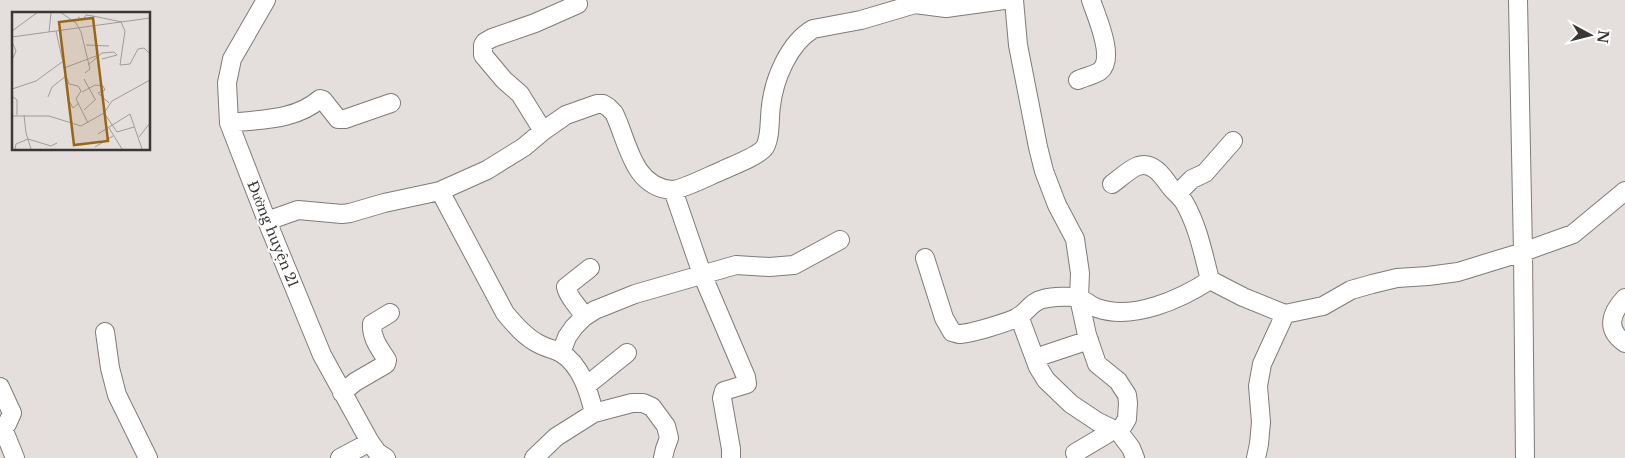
<svg xmlns="http://www.w3.org/2000/svg" width="1625" height="458" font-family="'Libre Baskerville',serif">
  <rect width="100%" height="100%" fill="#e4dfdc"/>
  <g fill="none" stroke-linecap="round" stroke-linejoin="round">
    <defs>
      <path id="minor" d="M266,0L232,59L227,83L229,123L267,221L322,355L370,442L377,452L386,458
        M1014,0L1018,45L1038,147L1044,171L1057,205L1075,239L1080,273L1079,298L1087,335L1097,364L1118,381L1127,395L1128,403L1127,419L1119,432
        M1518,0L1523,252L1525,458
        M1078,80C1084,77 1095,75 1100,71C1116,58 1096,16 1091,0
        M229,123C261,119 294,121 320,99L323,100L338,119H345L391,103
        M543,131L520,94L504,80L483,55V45L485,42L492,38L535,23L578,4
        M1112,184C1119,179 1131,168 1138,166C1152,161 1162,175 1169,185C1173,191 1180,196 1184,202C1198,226 1203,253 1210,280
        M673,190L702,274L746,377L747,384L724,391L722,398L731,449V458
        M440,191L505,313C514,324 525,337 539,344C546,348 554,349 561,353C581,365 589,392 594,413
        M1177,194L1192,179L1205,173L1233,141
        M267,221L298,210L342,214L350,213L384,203L440,191L487,170L524,147L543,131L566,115L597,104H603L608,107L614,113C628,141 632,187 672,190C682,190 711,175 721,171C731,166 759,156 765,147C771,136 769,119 771,106C774,79 789,43 813,29L861,20L915,4L946,8L1004,0
        M925,258L944,318L952,332C953,332 958,334 959,334C970,334 1009,322 1018,317C1027,312 1032,301 1043,299C1051,297 1074,295 1081,299C1086,301 1091,306 1097,308C1133,321 1181,299 1210,280L1243,297L1285,314L1323,306L1351,290L1372,284L1397,278L1428,276L1458,272L1523,252L1573,234L1625,191
        M1625,298C1611,313 1605,329 1625,343
        M1019,316L1038,367L1046,380L1071,404L1098,422L1119,432L1131,448L1135,458
        M584,317C579,306 568,298 566,287L590,268
        M105,332L110,368L117,395L148,458
        M561,353L567,337L574,327L584,317L595,310L635,294L736,265L769,267L794,265L840,240
        M1035,358L1089,340
        M586,386L627,353
        M0,387L12,413L7,424L0,427
        M342,393L355,382L386,364L387,360C380,349 371,338 372,324L390,313
        M2,426L15,458
        M1075,453L1107,434L1110,429
        M340,458L370,442
        M534,458L556,437L594,413L632,403H643L652,407L666,426L669,438L665,449L663,458
        M1256,458L1259,444L1261,422L1258,386L1262,364L1285,314"/>
    </defs>
    <use href="#minor" stroke="#7f7b78" stroke-width="20"/>
    <use href="#minor" stroke="#fff" stroke-width="18"/>
  </g>
  <g text-anchor="middle" stroke-width="4.5" stroke-linejoin="round" paint-order="stroke">
    <g font-size="14" fill="#3a3837" stroke="#fff">
      <text transform="translate(273 234) rotate(68)" y="5">Đường huyện 21</text>
    </g>
  </g>
  <g transform="translate(12 12)">
    <rect width="138" height="138" fill="#e4dfdc"/>
    <path fill="none" stroke="#a09c9a" stroke-width="1" d="M48,0L64,11L69,20L78,57L73,61M66,5L71,8L74,3L81,4L110,10M109,10L113,19L108,53L118,52L126,37L132,36L138,42M0,19L26,0M44,19L54,64L57,72L66,74L69,79L64,87L76,111M37,20L39,1M0,25L138,6M0,30L4,39L0,48M74,33L97,34M90,47L105,43M76,53L90,41L102,40L105,43M52,56L84,44M72,67L83,87M0,77L24,69L50,50M70,80L83,73L91,74L93,78L86,81L97,91M0,84L5,88V103M36,85L40,75L54,64M57,89L61,96L67,91M72,98L84,87M92,101L105,120L122,115M12,103L14,121L19,137M0,104H37L69,114L92,101L100,89L138,68M97,116L110,137M86,122L118,102L130,137M127,125L138,111M83,135L101,124M3,137L4,132L16,127L39,134L45,131"/>
    <path fill="#986619" fill-opacity="0.15" stroke="#986619" stroke-width="2.5" d="M81,6L96,129L62,133L47,10Z"/>
    <rect width="138" height="138" fill="none" stroke="#3a3837" stroke-width="2.5"/>
  </g>
  <g transform="translate(1590 35) rotate(97)" stroke="#ffffff" stroke-width="4" paint-order="stroke">
  <path d="M0-4L9 19L0 12L-9 19Z" fill="#3a3837"/>
  <text y="-8" font-size="14" font-weight="bold" text-anchor="middle" fill="#3a3837">N</text>
  </g>
</svg>
